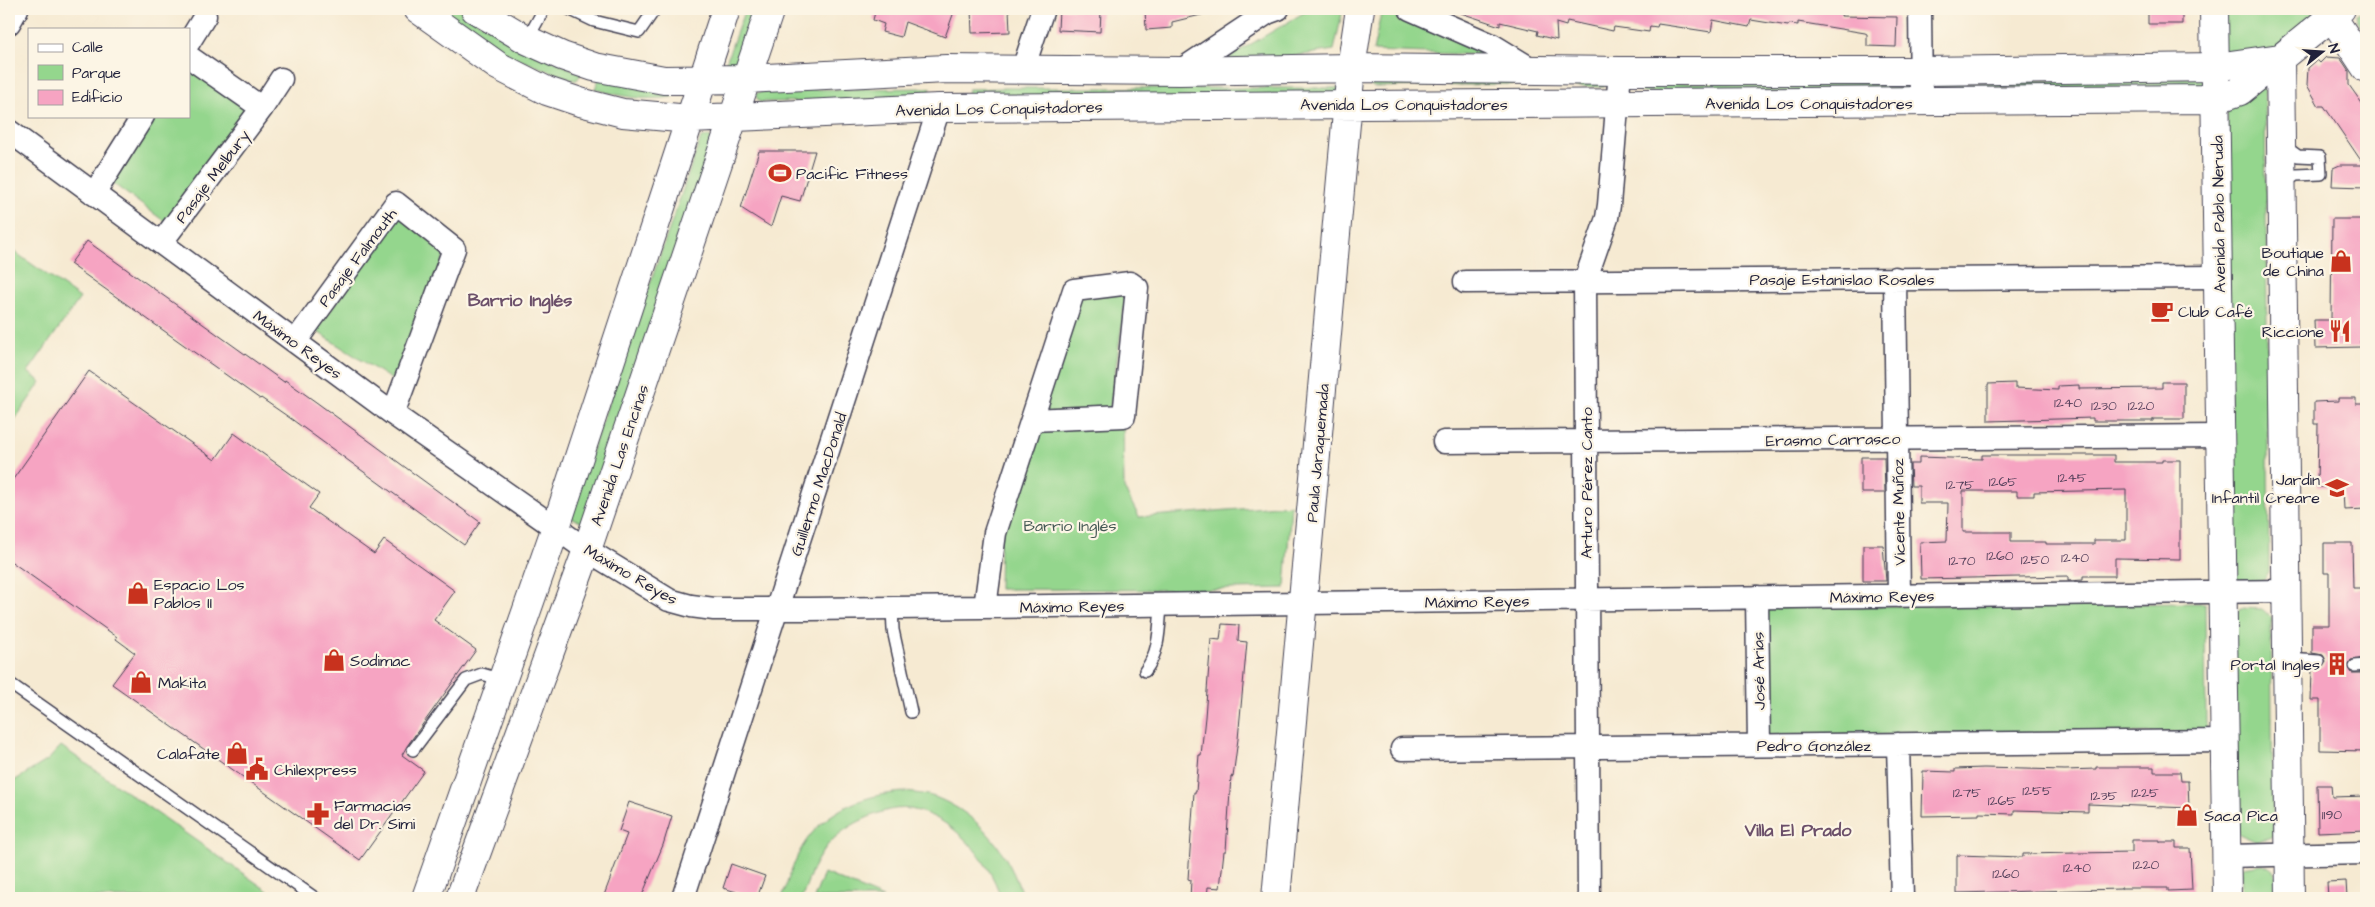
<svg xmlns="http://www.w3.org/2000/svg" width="2375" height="907" font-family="'Architects Daughter',sans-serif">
  <rect width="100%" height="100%" fill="#fcf5e5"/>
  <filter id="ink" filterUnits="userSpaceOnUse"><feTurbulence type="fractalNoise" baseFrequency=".02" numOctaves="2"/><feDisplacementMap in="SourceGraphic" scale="10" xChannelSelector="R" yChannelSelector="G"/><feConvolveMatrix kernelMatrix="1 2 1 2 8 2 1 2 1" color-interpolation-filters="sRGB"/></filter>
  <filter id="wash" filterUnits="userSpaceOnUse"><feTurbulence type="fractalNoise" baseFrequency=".0096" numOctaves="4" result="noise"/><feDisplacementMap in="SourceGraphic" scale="20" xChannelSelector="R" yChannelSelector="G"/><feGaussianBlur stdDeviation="1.12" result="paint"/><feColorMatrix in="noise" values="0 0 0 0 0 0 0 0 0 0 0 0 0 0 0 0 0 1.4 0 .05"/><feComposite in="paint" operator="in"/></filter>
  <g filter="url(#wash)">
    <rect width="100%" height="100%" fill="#f6ead2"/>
    <path fill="#94d68d" stroke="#5b7c64" d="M434,9H460L483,25L581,74L577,80H573L515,58L478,38Z
      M745,9H761L739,67L729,66L726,62Z
      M1310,9H1343L1334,50L1209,69Z
      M1382,9L1482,45V55L1373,51Z
      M2220,9H2320L2278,53L2221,61Z
      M2366,9V36L2357,21L2356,14Z
      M189,66L251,107L168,224L111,182L151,116H189Z
      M600,76L675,92L673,97C645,101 622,97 595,89Z
      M2204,77L2203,89L1936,88L1939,83Z
      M1912,79L1913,94L1642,92L1632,88L1631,84Z
      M1370,80H1606L1604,87L1503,84L1374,87L1370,85Z
      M2259,87L2265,91L2269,572L2261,582L2245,584L2233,578L2227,105Z
      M931,88L928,100L759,102L755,94L766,90Z
      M1001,88H1338L1340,94L965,102L968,89Z
      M709,136L714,141L584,524L569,516L701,138Z
      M399,214L445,253L400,385L316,331Z
      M9,248L80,298L28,372L41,382L9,428Z
      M1122,294L1125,302L1110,409L1041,415L1076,296Z
      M1123,423L1124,488L1139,517L1291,505L1285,588L1186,590L999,589L1000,532L1032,429Z
      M2205,603L2206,732L1765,736L1764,607Z
      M2240,608L2262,609L2271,617L2273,835L2257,842L2237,833L2232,620Z
      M61,746L278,898H9V784L48,760Z
      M905,792C915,793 926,794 935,797C981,815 1009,853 1023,898H1001C989,859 954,817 910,809C892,806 872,815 856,823C844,830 832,838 824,850C813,864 808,881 802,898H782C787,884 791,868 798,855C818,813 861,794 905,792Z
      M2261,864C2280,872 2278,879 2278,898H2241L2242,867Z
      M824,873L883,898H814Z"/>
    <g id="blocks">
      <path fill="#f6a4c2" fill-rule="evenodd" d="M873,9H955L945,37L905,22L901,37L882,32L884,24L873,20L875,12Z
        M971,9H1009L1010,32L972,33Z
        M1059,9L1101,11L1100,32L1058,30Z
        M1145,9H1205V14L1172,22V28L1146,30Z
        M1456,9H1842L1841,16L1897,17L1896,47L1867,46V34L1865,33L1798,22V25L1789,24L1788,26L1751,20L1749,27L1713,20L1711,32L1658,24L1657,27L1650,26L1649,32L1614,27L1613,31L1567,21L1566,26L1556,23L1557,40L1537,35L1538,31L1500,22V26L1455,11Z
        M2148,9H2182V24H2148Z
        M2326,57L2340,58L2343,62L2349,71V85L2366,109V187L2332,186L2333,168L2340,165H2364L2324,106H2319L2307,85L2308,68L2317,60L2320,63Z
        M759,151H815L800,201L781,196L771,227L741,208Z
        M2332,219H2366V341H2360L2361,347L2315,348L2314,320H2331Z
        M87,241L284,382L285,380L316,402L480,522L464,545L290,418L261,398L260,399L70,264Z
        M89,371L215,460L234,433L319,494L309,508L374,554L384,540L455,591L434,620L476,650L407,746L402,755L424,771L360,860L112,684L135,653L116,639L117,637L9,560V485Z
        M2162,382H2184V419H2153V421H2093V418L1988,421V384L2015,383V388L2058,390V386L2079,385V389L2162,388Z
        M2338,398H2356V404H2366V509L2344,510L2343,487H2317L2318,424H2314V402L2338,401Z
        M1982,455H2114V462H2162V460H2180V559L2115,558V576H2083V580L2068,581V576L1921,579L1920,542L1947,541L1948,503H1919V486H1911L1910,464H1919V457L1982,459ZM2126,490V540H2094V544H2046V542H2011V532H1963V491H2017V496H2034V492Z
        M1861,457H1884L1885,493H1861Z
        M2324,543H2352L2353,588H2366V658L2351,660L2348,666L2352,673H2366V751L2320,750V700H2311L2312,671V668L2323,667L2326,661L2323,655L2312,653V625H2329V573H2324Z
        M1863,545H1883L1886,581H1863Z
        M1222,624L1239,625L1238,641L1247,642L1238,739L1233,777L1231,776L1226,851H1224L1220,888L1208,887L1207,898H1190L1191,880L1188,879L1194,792H1196L1199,755H1201L1205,717L1211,639L1220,640Z
        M2096,767H2154V772H2180L2181,781H2188L2189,808L2088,804V812L2014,810V814L1979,813V815L1922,816L1923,771L1955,772V769L1984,768L2065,770L2096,769Z
        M2317,785H2331L2332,797L2366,796V830L2318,832Z
        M629,802L672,816L663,845L641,898H603L627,834L619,831Z
        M2132,840H2160V842H2176V848H2190L2192,890L2168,891V888H2121V889L1957,893V855L2023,857V854L2132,852Z
        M731,864L765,876L757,898L723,888Z
        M2346,881L2347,898H2328L2327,882Z"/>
    </g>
  </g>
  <g filter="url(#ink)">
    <use href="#blocks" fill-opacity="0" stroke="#424052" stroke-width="1"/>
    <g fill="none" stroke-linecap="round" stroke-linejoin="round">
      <defs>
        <path id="lane" d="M569,9L594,21L639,32L655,9
          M527,40L544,9
          M2283,183L2296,175L2321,174L2320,157L2298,156L2284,146
          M892,607L893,630L911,712
          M2287,659L2319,661
          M2355,666L2366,665
          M1145,671C1160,651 1159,629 1161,605
          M9,683L315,898
          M413,750L466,680L482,674L503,680"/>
        <path id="street" d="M1410,9L1492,45L1533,70
          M1920,9L1921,102
          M9,23L17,9
          M189,42L205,16
          M189,57L262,108
          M1023,69L1043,9
          M1180,71L1267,13L1278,9
          M9,131L393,414L587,550L669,600L691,606L714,609H809L2286,591
          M94,194L143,116
          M161,243L262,108L281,79
          M1895,278L1899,596
          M1465,282L2219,277
          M295,342L396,203L454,249L393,414
          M1444,442L2221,436
          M1757,597L1759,745
          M985,607L995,533L1074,290L1130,283L1137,288L1124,416L1032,420
          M1898,744L1902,898
          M1402,749L2225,741
          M2227,856L2366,853
          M683,898L939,108
          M1589,898L1585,281L1607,218L1609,205L1620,71"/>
        <path id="secondary" d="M418,9L498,66L547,91L580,102L623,113L690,119L939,108L2217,99L2240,91L2341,9
          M475,9L527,40L562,56L594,67L664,80L747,79L946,69L1180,71L1351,68L1620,71H1921L2216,67L2280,58
          M2214,9L2227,898
          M2327,9L2366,68
          M2280,58L2290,898
          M426,898L556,527L726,9
          M460,898L587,550L770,9
          M1276,898L1351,68L1360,9"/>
      </defs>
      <use href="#lane" stroke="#424052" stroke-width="14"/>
      <use href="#street" stroke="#424052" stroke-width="25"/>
      <use href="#secondary" stroke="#424052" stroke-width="30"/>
      <use href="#lane" stroke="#fff" stroke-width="11"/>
      <use href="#street" stroke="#fff" stroke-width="22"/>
      <use href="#secondary" stroke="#fff" stroke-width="28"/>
    </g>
  </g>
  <defs>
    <symbol id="stadium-bare" viewBox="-9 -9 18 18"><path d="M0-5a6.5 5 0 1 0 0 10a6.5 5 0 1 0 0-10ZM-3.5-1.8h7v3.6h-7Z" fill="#c8321e" stroke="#fcf5e5" stroke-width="2.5" paint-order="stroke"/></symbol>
    <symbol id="shop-bare" viewBox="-9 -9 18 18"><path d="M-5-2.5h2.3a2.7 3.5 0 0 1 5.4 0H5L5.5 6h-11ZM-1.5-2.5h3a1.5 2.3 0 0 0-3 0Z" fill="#c8321e" stroke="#fcf5e5" stroke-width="2.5" paint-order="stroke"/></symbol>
    <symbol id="cafe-bare" viewBox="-9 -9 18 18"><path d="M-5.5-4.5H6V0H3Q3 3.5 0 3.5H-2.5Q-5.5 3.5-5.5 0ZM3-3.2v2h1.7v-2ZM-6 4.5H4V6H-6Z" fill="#c8321e" stroke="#fcf5e5" stroke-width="2.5" paint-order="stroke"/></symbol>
    <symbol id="restaurant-bare" viewBox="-9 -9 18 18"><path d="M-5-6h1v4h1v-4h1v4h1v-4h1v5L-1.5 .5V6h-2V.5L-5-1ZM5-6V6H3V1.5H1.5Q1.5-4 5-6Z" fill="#c8321e" stroke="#fcf5e5" stroke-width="2.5" paint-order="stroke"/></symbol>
    <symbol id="school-bare" viewBox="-9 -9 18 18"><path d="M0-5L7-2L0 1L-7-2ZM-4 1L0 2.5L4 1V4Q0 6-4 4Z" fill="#c8321e" stroke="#fcf5e5" stroke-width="2.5" paint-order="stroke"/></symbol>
    <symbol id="building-bare" viewBox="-9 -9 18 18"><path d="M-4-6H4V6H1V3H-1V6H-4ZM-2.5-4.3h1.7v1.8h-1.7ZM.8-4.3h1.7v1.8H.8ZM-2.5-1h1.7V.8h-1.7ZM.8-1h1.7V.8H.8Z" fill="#c8321e" stroke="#fcf5e5" stroke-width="2.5" paint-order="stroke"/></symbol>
    <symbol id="civic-bare" viewBox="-9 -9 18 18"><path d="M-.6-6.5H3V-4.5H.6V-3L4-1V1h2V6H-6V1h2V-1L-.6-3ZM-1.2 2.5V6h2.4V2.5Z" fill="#c8321e" stroke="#fcf5e5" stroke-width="2.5" paint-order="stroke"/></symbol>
    <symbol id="pharmacy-bare" viewBox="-9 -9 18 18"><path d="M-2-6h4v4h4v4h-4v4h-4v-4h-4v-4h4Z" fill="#c8321e" stroke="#fcf5e5" stroke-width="2.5" paint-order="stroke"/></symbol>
  </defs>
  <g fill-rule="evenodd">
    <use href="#stadium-bare" x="764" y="157" width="32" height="32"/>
    <use href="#shop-bare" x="2325" y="245" width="32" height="32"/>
    <use href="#cafe-bare" x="2146" y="295" width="32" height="32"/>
    <use href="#restaurant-bare" x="2324" y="315" width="32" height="32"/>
    <use href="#school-bare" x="2321" y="472" width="32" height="32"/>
    <use href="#shop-bare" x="122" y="577" width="32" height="32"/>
    <use href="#shop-bare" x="318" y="644" width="32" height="32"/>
    <use href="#building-bare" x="2321" y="648" width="32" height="32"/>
    <use href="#shop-bare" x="125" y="666" width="32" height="32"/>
    <use href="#shop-bare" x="221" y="737" width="32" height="32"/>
    <use href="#civic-bare" x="241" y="753" width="32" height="32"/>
    <use href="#pharmacy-bare" x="302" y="798" width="32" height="32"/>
    <use href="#shop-bare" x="2171" y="799" width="32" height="32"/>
  </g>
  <g text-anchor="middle" stroke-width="4.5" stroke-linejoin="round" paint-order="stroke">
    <g font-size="14" fill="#57425d">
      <text x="2068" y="407">1240</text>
      <text x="2104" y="410">1230</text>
      <text x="2141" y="410">1220</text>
      <text x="2072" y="482">1245</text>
      <text x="2003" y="486">1265</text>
      <text x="1960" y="489">1275</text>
      <text x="2000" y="560">1260</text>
      <text x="2075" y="562">1240</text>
      <text x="2035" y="564">1250</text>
      <text x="1962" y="565">1270</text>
      <text x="2037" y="795">1255</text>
      <text x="1967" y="797">1275</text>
      <text x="2145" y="797">1225</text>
      <text x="2104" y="800">1235</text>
      <text x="2002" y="805">1265</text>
      <text x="2332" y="819">1190</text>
      <text x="2146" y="869">1220</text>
      <text x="2077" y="872">1240</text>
      <text x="2006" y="878">1260</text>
    </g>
    <g font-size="16" fill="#22223b" stroke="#fcf5e5">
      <text x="1809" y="109">Avenida Los Conquistadores</text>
      <text x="1404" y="110">Avenida Los Conquistadores</text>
      <text transform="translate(999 108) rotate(-1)" y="6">Avenida Los Conquistadores</text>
      <text transform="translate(212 176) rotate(-53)" y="6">Pasaje Melbury</text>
      <text transform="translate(2218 214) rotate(-91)" y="6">Avenida Pablo Neruda</text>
      <text transform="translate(357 257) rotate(-53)" y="6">Pasaje Falmouth</text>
      <text x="1842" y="285">Pasaje Estanislao Rosales</text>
      <text transform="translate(298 344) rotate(36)" y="6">Máximo Reyes</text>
      <text transform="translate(1833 439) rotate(-1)" y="6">Erasmo Carrasco</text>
      <text transform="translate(1317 453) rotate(-85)" y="6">Paula Jaraquemada</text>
      <text transform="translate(619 455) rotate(-71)" y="6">Avenida Las Encinas</text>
      <text transform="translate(1586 483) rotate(-90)" y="6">Arturo Pérez Canto</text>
      <text transform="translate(818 484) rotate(-72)" y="6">Guillermo MacDonald</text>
      <text transform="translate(1898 512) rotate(-91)" y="6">Vicente Muñoz</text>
      <text transform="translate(631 574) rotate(30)" y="6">Máximo Reyes</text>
      <text transform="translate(1882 596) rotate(-1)" y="6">Máximo Reyes</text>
      <text transform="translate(1477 601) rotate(-1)" y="6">Máximo Reyes</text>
      <text transform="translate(1072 606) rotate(-1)" y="6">Máximo Reyes</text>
      <text transform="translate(1758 671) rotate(-91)" y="6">José Arias</text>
      <text x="1814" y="751">Pedro González</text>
    </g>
    <g font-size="16" fill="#22223b" stroke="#fcf5e5" text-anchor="start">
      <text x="796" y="179">Pacific Fitness</text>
      <text x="2324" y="258" text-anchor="end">Boutique<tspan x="2324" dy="18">de China</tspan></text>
      <text x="2178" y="317">Club Café</text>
      <text x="2324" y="337" text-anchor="end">Riccione</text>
      <text x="2320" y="485" text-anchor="end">Jardin<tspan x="2320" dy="18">Infantil Creare</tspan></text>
      <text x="154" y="590">Espacio Los<tspan x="154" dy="18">Pablos II</tspan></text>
      <text x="350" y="666">Sodimac</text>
      <text x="2320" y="670" text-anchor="end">Portal Ingles</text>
      <text x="158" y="688">Makita</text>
      <text x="220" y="759" text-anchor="end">Calafate</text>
      <text x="274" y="775">Chilexpress</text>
      <text x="334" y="811">Farmacias<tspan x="334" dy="18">del Dr. Simi</tspan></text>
      <text x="2204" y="821">Saca Pica</text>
    </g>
    <g font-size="16" fill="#445854" stroke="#fcf5e5">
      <text x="1070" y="531">Barrio Inglés</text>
    </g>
    <g font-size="18" font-weight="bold" fill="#6c506a" stroke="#fcf5e5">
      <text x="520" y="306">Barrio Inglés</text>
      <text x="1798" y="836">Villa El Prado</text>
    </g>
  </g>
  <rect width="2375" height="907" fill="none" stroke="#fcf5e5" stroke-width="30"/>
  <rect x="28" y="28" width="162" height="90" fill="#fcf5e5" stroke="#a5a1a1"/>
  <rect x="38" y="44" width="25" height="8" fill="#ffffff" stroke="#a5a1a1"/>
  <text x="72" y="52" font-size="15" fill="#22223b">Calle</text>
  <rect x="38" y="65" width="25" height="15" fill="#94d68d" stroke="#a5a1a1"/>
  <text x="72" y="78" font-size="15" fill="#22223b">Parque</text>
  <rect x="38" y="90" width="25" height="15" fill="#f6a4c2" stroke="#a5a1a1"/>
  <text x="72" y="102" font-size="15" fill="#22223b">Edificio</text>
  <g transform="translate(2322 52) rotate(73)" stroke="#fcf5e5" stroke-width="4" paint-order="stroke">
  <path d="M0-4L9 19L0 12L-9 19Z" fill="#22223b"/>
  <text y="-8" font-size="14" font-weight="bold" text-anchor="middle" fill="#22223b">N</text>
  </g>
</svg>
